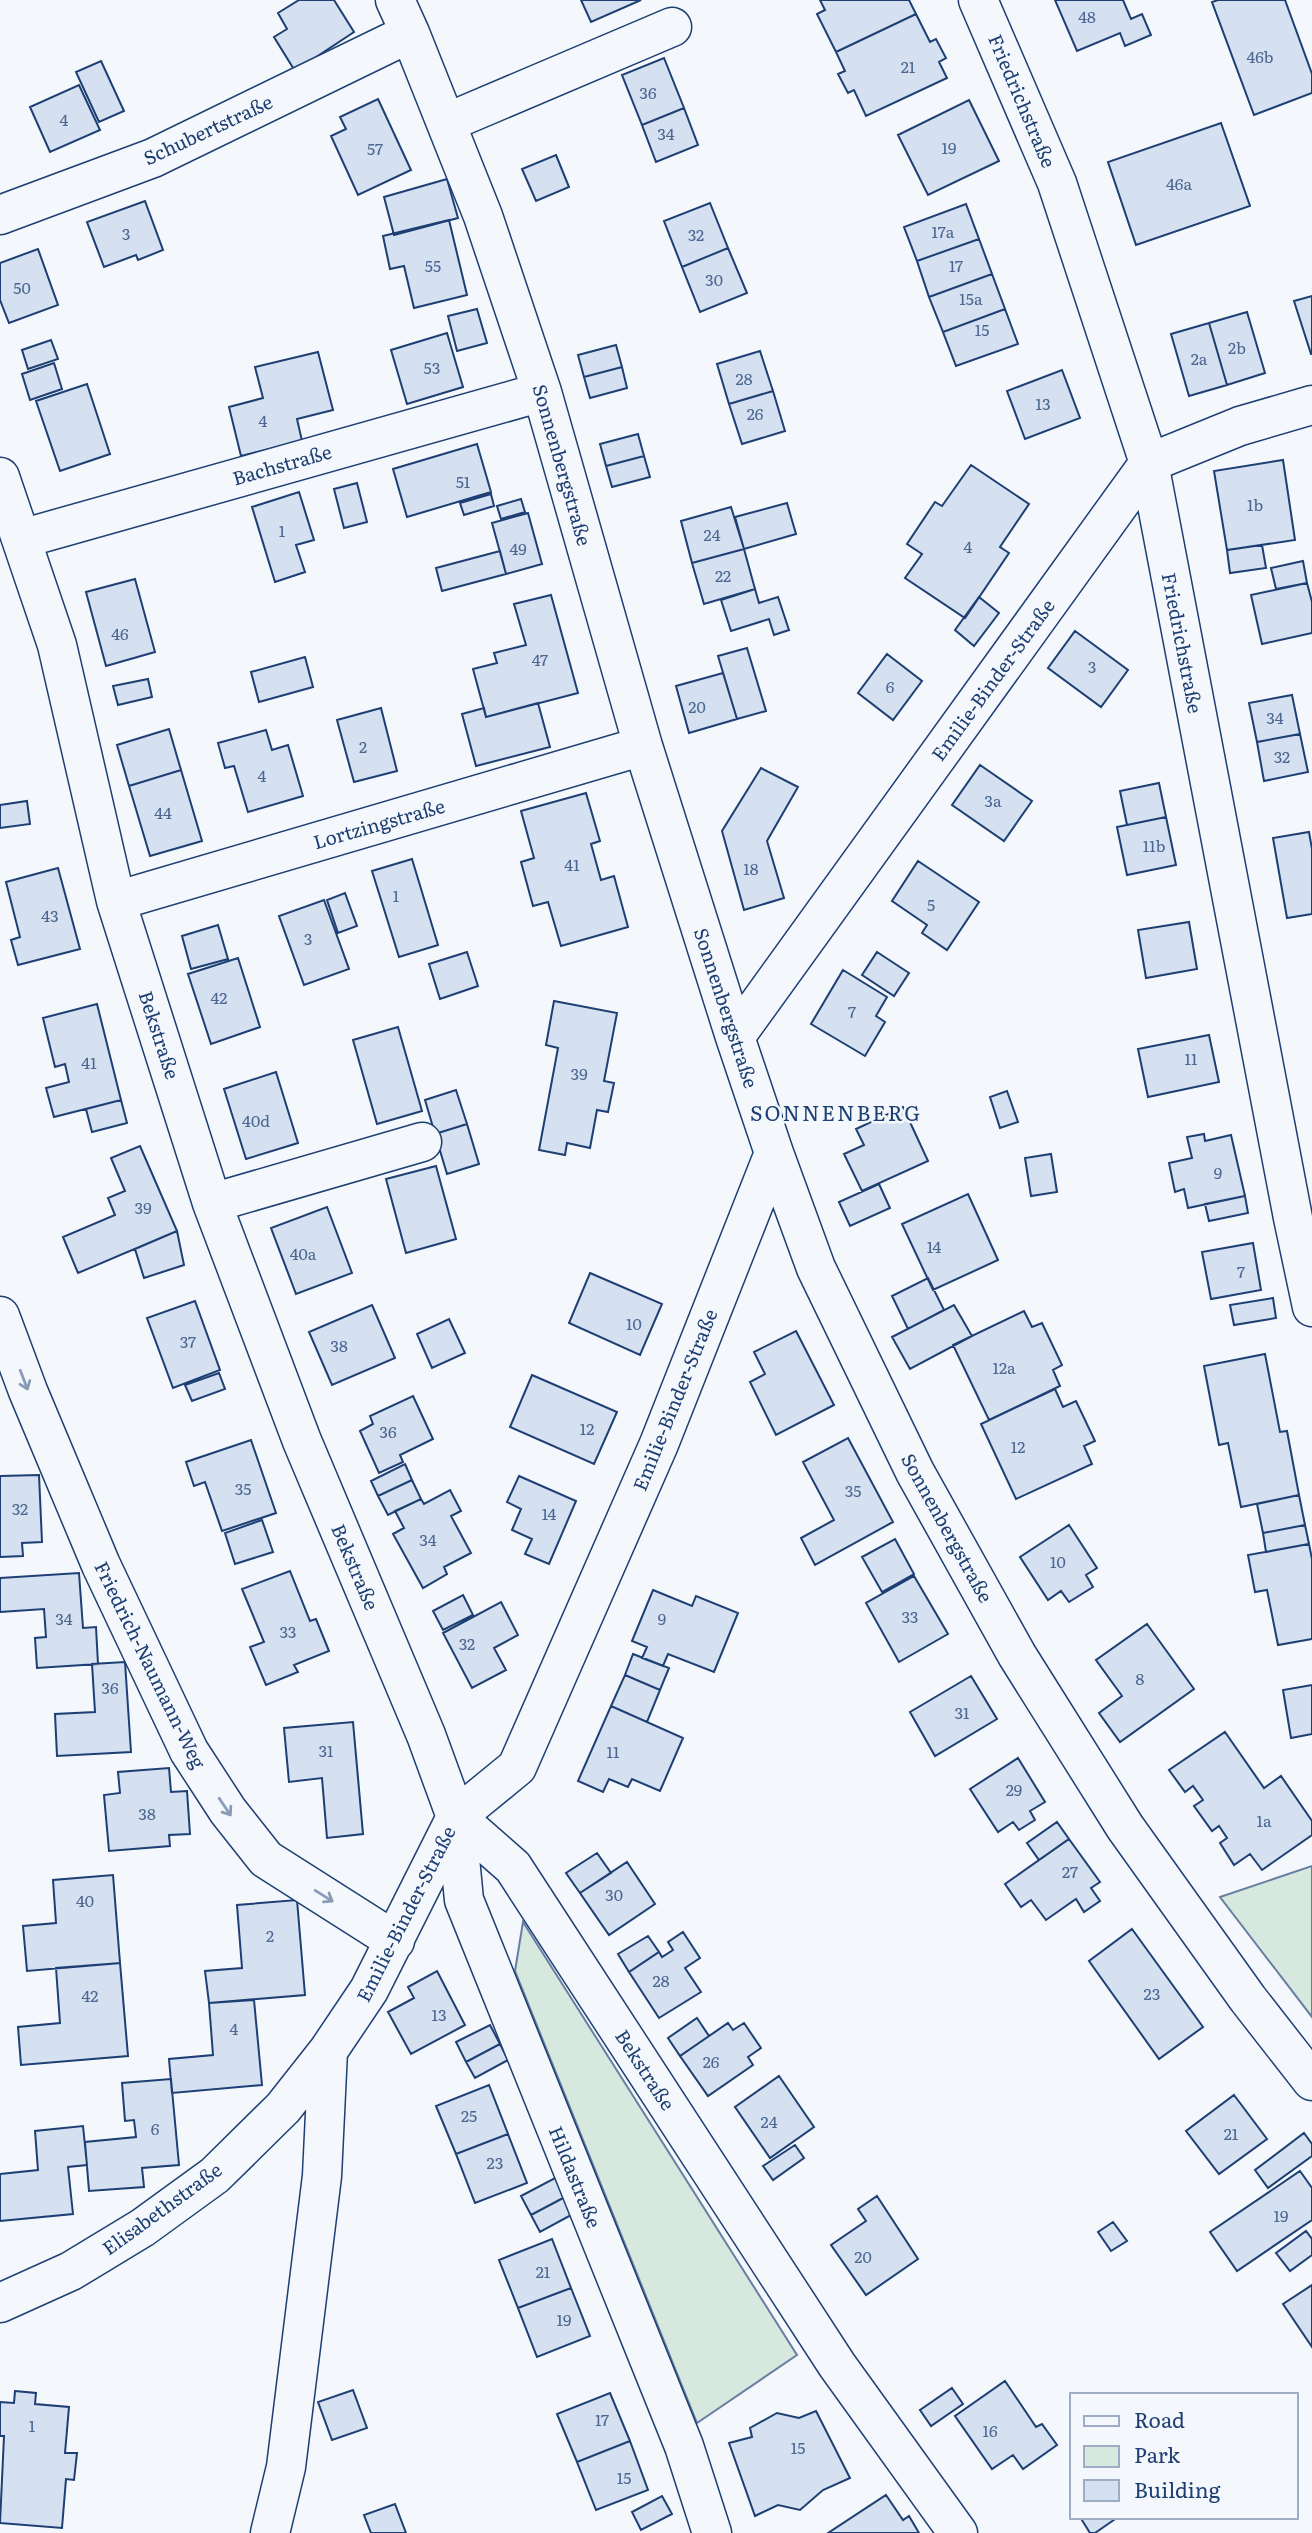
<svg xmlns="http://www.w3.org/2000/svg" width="1312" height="2533" font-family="Literata,serif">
  <rect width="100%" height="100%" fill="#f4f7fb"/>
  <path fill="#d7e8df" stroke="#687fa3" stroke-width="2" d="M1312,1866V2017L1220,1897Z
    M523,1922L797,2355L697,2423L515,1971Z"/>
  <path fill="#d5e0f0" stroke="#1d3f73" stroke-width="2" d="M299,0H334L354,32L295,71L274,37L287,29L278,13Z
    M581,0H641L591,22Z
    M820,0H909L916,14L836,52L817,14L825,10Z
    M1055,0H1123L1131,19L1142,14L1151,35L1125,46L1120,33L1077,51Z
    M1218,0H1285L1312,74V93L1254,115L1212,2Z
    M916,14L930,42L936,39L946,58L939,62L947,78L866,116L854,90L848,93L838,74L845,71L836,52Z
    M664,58L684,108L642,125L622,75Z
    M101,61L124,111L99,122L76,72Z
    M79,85L100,130L50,152L30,107Z
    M378,99L411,170L358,195L331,136L346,129L340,117Z
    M969,100L999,161L928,195L898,135Z
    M684,108L698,145L656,162L642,125Z
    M1221,123L1250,206L1136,245L1108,162Z
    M556,155L569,187L536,201L522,169Z
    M447,179L458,218L394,235L384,197Z
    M145,201L163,250L138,260L136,255L104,267L87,222Z
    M710,203L728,248L682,267L664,221Z
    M966,204L979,239L917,261L904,227Z
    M449,220L467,295L414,308L404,266L390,269L383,236Z
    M979,239L992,274L929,297L917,261Z
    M728,248L747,293L700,312L682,267Z
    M38,249L58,305L9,323L0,300V263Z
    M992,274L1005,309L943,332L929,297Z
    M1312,296V354H1311L1294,301Z
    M477,309L487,343L457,351L448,316Z
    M1005,309L1018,344L956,366L943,332Z
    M1247,312L1265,373L1227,385L1209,323Z
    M1209,323L1227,385L1189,396L1171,334Z
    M447,333L463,387L407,404L391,350Z
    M51,340L58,359L28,369L22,350Z
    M616,345L622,367L584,377L578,355Z
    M760,351L773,391L729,404L717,364Z
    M318,352L333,410L297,419L302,441L241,456L229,407L263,398L255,367Z
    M54,363L62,389L30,400L22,374Z
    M622,367L627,388L590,398L584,377Z
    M1062,370L1080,418L1025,439L1007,391Z
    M87,384L110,454L60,471L36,401Z
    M773,391L785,431L742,444L729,404Z
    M638,434L644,456L606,466L600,444Z
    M477,444L491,492L407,517L393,469Z
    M644,456L650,477L612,487L606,466Z
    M1283,460L1295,540L1227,550L1214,471Z
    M971,465L1029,504L1000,547L1009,553L965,618L905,578L922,554L907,544L935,502L942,506Z
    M357,483L367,522L344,528L334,489Z
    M299,492L314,540L296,545L305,572L275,582L252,507Z
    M491,494L494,506L464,515L460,503Z
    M521,499L525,512L501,519L497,506Z
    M787,503L796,534L744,549L735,517Z
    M731,507L744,549L692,563L681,521Z
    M528,513L542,564L506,574L492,523Z
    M1262,545L1266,568L1230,573L1227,550Z
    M744,549L755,589L704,604L692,563Z
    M500,551L506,574L442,591L436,568Z
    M1303,561L1307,583L1276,589L1271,568Z
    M135,579L155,652L106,666L86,592Z
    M1307,583L1312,602V633L1262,644L1251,595Z
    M755,589L759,603L778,597L789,630L774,635L769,619L731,631L721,600Z
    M551,595L578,693L486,717L473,669L497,663L494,653L526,645L514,604Z
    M979,597L999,613L974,646L955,630Z
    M1075,631L1128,670L1101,707L1048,668Z
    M747,648L766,711L737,719L718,656Z
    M887,654L922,681L893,720L858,693Z
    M305,657L313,687L259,702L251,672Z
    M723,673L737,719L689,733L676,686Z
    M148,679L152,697L118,705L113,686Z
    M1292,695L1300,734L1257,742L1249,703Z
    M538,703L550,747L476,766L462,714L484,708L486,717Z
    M381,708L397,771L354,782L337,720Z
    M169,729L181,770L129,786L117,745Z
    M266,730L272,750L288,745L303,796L248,812L234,766L225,768L218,743Z
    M1300,734L1308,772L1264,781L1257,742Z
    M980,765L1032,801L1004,841L952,805Z
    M761,768L798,787L767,841L784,898L744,910L722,831Z
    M181,770L202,841L150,856L129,786Z
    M1159,783L1166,817L1127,825L1120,791Z
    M586,793L600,841L591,844L601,880L614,876L628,927L561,946L548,902L533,906L521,862L534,858L521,811Z
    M27,801L30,824L0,828V805Z
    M1166,817L1176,865L1127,875L1117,827Z
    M1309,832L1312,849V914L1287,918L1273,838Z
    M412,859L438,945L399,957L372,871Z
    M918,861L979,902L947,950L922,933L927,925L892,901Z
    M58,868L80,949L18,965L11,940L20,937L6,882Z
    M345,893L357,926L338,933L327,900Z
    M324,900L349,969L304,985L279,916Z
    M1189,922L1197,969L1146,978L1138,930Z
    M218,925L228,959L191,969L182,936Z
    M467,952L478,986L440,999L429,964Z
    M877,952L909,973L894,996L862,975Z
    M238,958L260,1027L211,1044L188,974Z
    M843,970L887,997L876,1016L885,1022L865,1056L811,1024Z
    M554,1001L617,1013L604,1081L614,1083L608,1112L597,1110L590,1148L567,1143L565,1155L539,1150L558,1048L546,1045Z
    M97,1004L121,1100L54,1117L46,1088L69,1082L65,1064L55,1067L43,1018Z
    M398,1027L422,1111L377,1124L353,1040Z
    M1209,1035L1219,1082L1148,1097L1138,1049Z
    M276,1072L298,1143L246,1159L224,1089Z
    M456,1090L467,1124L435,1134L425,1100Z
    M1007,1091L1018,1122L1000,1128L990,1097Z
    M121,1100L127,1123L92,1132L86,1109Z
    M903,1107L928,1161L862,1191L844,1154L864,1145L856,1129Z
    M467,1124L479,1164L447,1174L435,1134Z
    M1204,1134L1205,1141L1231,1135L1245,1196L1188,1208L1184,1189L1175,1192L1169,1163L1192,1158L1187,1137Z
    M140,1146L177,1231L78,1273L63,1237L115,1215L108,1198L125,1191L111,1158Z
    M1051,1154L1057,1192L1031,1196L1025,1158Z
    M436,1166L456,1239L406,1253L386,1179Z
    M879,1184L890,1208L850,1226L839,1202Z
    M968,1194L998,1260L933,1290L902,1224Z
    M1245,1196L1248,1213L1209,1221L1205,1204Z
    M327,1207L352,1273L296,1294L271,1228Z
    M177,1231L184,1265L144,1278L135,1249Z
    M1253,1243L1261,1290L1211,1299L1202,1252Z
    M590,1273L662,1304L640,1355L569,1323Z
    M928,1278L944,1310L908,1329L892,1296Z
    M1273,1298L1276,1318L1234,1325L1230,1305Z
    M195,1301L220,1370L173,1388L147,1318Z
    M372,1305L395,1358L332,1385L309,1332Z
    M954,1305L972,1336L910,1369L892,1337Z
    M1024,1311L1032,1327L1042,1323L1062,1365L1053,1370L1060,1386L989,1420L953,1345Z
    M449,1319L465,1353L432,1368L417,1334Z
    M796,1331L834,1405L776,1435L750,1382L765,1374L754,1352Z
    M1265,1354L1280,1432L1287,1431L1299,1495L1241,1507L1228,1443L1219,1445L1204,1366Z
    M219,1373L225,1389L192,1401L185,1385Z
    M532,1375L617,1412L594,1464L510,1427Z
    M1055,1389L1063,1407L1076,1401L1095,1441L1084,1446L1092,1464L1016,1499L981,1424Z
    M413,1396L433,1439L400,1455L403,1462L379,1473L360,1431L373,1424L370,1416Z
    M848,1438L893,1522L815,1565L801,1538L834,1520L803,1462Z
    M251,1440L276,1513L222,1531L205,1482L194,1486L186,1462Z
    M405,1464L412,1480L378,1496L371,1481Z
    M39,1475L42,1542L22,1543L23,1556L0,1557V1476Z
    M519,1476L576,1501L549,1564L525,1554L532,1539L512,1530L521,1509L507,1502Z
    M412,1480L421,1499L388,1515L378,1496Z
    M450,1490L461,1511L451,1516L471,1553L444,1567L447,1574L423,1588L393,1534L404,1528L395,1511L421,1499L424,1504Z
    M1299,1495L1305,1525L1263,1533L1257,1504Z
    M262,1520L273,1552L235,1564L225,1533Z
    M1069,1525L1097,1568L1086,1575L1093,1587L1069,1602L1061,1591L1048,1600L1020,1557Z
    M1305,1525L1309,1544L1266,1552L1263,1533Z
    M895,1539L914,1574L882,1592L862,1557Z
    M1309,1544L1312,1559V1639L1278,1645L1267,1590L1255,1592L1248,1555Z
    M290,1571L310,1621L316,1619L329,1651L294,1665L298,1672L266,1685L250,1647L264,1642L242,1589Z
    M79,1573L83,1628L96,1627L98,1664L37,1668L35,1638L46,1637L44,1609L0,1612V1578Z
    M914,1576L948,1634L899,1662L866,1603Z
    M653,1590L692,1606L696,1596L738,1613L714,1672L668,1654L663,1666L642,1658L647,1647L632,1641Z
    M463,1595L473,1615L443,1630L433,1611Z
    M501,1602L518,1635L494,1648L506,1670L472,1688L443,1633Z
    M1147,1624L1194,1689L1120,1742L1099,1713L1122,1696L1096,1660Z
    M633,1654L669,1668L660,1690L625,1675Z
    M125,1662L131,1752L57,1756L55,1714L95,1712L92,1664Z
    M625,1675L660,1690L647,1722L611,1706Z
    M971,1676L997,1719L935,1756L910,1712Z
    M1312,1685V1734L1291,1738L1283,1690Z
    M611,1706L683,1738L660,1791L632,1779L628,1787L609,1779L603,1792L578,1781Z
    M353,1722L363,1834L327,1838L322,1778L289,1782L284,1728Z
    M1225,1732L1264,1788L1281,1776L1312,1821V1835L1262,1870L1250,1854L1234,1865L1220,1843L1227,1838L1219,1826L1212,1831L1194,1806L1203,1800L1193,1786L1185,1792L1169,1770Z
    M1018,1758L1045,1802L1030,1811L1035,1820L1019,1830L1013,1822L998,1832L970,1789Z
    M169,1768L171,1792L187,1791L190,1834L169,1835L170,1846L109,1851L104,1795L120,1793L118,1772Z
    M1057,1822L1069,1839L1039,1860L1027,1843Z
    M1069,1839L1100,1882L1091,1888L1100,1901L1084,1912L1076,1899L1046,1920L1031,1900L1021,1907L1005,1884Z
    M597,1853L611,1873L580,1893L566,1873Z
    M627,1862L655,1904L609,1935L580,1893Z
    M113,1875L120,1963L27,1971L23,1926L56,1923L53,1880Z
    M297,1900L305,1995L209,2003L205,1971L242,1968L237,1905Z
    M1132,1929L1203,2027L1159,2059L1089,1961Z
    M683,1932L700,1958L685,1968L701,1992L659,2018L629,1972L659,1952L662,1957L673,1950L668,1942Z
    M648,1936L659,1952L629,1972L618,1954Z
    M120,1963L128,2056L21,2065L18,2027L60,2023L56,1968Z
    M437,1971L465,2025L411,2054L388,2012L414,1998L408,1987Z
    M254,2000L262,2085L172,2093L169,2059L213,2055L209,2003Z
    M697,2018L709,2036L680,2056L668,2038Z
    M728,2023L733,2030L744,2023L761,2048L748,2057L753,2065L708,2096L680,2056Z
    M490,2025L500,2044L466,2062L456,2042Z
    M500,2044L508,2060L475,2078L466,2062Z
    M779,2076L814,2127L770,2158L735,2107Z
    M171,2079L179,2165L142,2168L144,2187L89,2191L85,2142L136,2137L134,2120L125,2121L122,2083Z
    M489,2085L508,2134L456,2154L436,2106Z
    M1234,2095L1267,2139L1219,2174L1186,2131Z
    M83,2126L87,2165L68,2167L73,2214L0,2221V2174L38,2170L35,2131Z
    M1304,2133L1312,2144V2156L1268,2188L1255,2170Z
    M508,2134L527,2183L475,2203L456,2154Z
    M795,2145L804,2158L773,2180L763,2166Z
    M1300,2171L1312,2188V2220L1237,2271L1210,2232Z
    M555,2178L565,2197L531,2215L521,2196Z
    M877,2196L918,2259L866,2295L831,2245L866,2221L858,2209Z
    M565,2197L573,2214L540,2232L531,2215Z
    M1113,2222L1127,2241L1111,2251L1098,2232Z
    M1306,2231L1312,2239V2255L1290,2271L1276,2253Z
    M552,2239L571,2288L518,2308L499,2260Z
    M1312,2285V2347L1283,2304Z
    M571,2288L590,2336L537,2357L518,2308Z
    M1005,2381L1036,2427L1042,2424L1057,2445L1023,2469L1013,2455L992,2469L955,2416Z
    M952,2388L963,2404L931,2426L920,2410Z
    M353,2390L367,2428L332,2440L318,2402Z
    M15,2391L36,2393L35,2404L69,2407L65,2453H77L74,2480L66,2479L62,2528L0,2523L4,2436H0V2402L14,2403Z
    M610,2393L630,2441L577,2462L557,2414Z
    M816,2411L850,2478L823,2490L800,2510L778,2505L755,2516L729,2443L752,2437L750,2428L777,2413L799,2418Z
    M630,2441L648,2490L596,2510L577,2462Z
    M886,2495L903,2520L909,2516L919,2533H828Z
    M662,2496L672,2514L641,2530L632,2512Z
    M395,2504L406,2533H371L364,2515Z
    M1080,2517H1118L1095,2533H1090Z"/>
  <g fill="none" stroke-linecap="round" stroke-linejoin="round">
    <defs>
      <path id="minor" d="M395,0L410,33L483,216L542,392L643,746L735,1037L774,1153L816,1268L915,1472L1017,1655L1125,1827L1248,1999L1312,2081
        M978,0L1057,183L1149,463L1293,1218L1312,1307
        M446,123L672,27
        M0,215L153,158L410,33
        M0,477L57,645L116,901L212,1203L302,1441L426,1735L456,1817L513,1867L837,2365L958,2533
        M21,539L542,392
        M116,901L643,746
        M735,1037L1149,463L1240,426L1312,405
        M212,1203L422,1142
        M0,1316L28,1391L101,1565L189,1751L228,1811L266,1859L395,1941
        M456,1817L464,1900L684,2446L712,2533
        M0,2303L71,2271L142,2228L215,2175L283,2108L328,2051L369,1990L456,1817L517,1767L659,1444L774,1153
        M270,2533L286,2467L322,2176L328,2051"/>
    </defs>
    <use href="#minor" stroke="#1d3f73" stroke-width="41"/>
    <use href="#minor" stroke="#f4f7fb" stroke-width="38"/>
  </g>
  <defs><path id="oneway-shaft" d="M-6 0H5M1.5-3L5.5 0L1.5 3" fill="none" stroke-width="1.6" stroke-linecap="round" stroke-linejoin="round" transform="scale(1.75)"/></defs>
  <g stroke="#889bb7">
    <use href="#oneway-shaft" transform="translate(24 1380) rotate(69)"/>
    <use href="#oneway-shaft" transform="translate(225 1807) rotate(56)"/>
    <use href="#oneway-shaft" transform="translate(324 1896) rotate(32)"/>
  </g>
  <g text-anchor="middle" stroke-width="5" stroke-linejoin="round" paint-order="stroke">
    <g font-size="16" fill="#4b6792">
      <text x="1087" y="23">48</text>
      <text x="1260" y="63">46b</text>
      <text x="908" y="73">21</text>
      <text x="648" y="99">36</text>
      <text x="64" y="126">4</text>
      <text x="666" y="140">34</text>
      <text x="949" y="154">19</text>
      <text x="375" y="155">57</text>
      <text x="1179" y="190">46a</text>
      <text x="943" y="238">17a</text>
      <text x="126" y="240">3</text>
      <text x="696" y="241">32</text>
      <text x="433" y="272">55</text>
      <text x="956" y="272">17</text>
      <text x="714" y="286">30</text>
      <text x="22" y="294">50</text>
      <text x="971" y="305">15a</text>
      <text x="982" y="336">15</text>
      <text x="1237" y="354">2b</text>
      <text x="1199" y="365">2a</text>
      <text x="432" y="374">53</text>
      <text x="744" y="385">28</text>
      <text x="1043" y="410">13</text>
      <text x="755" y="420">26</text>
      <text x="263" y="427">4</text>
      <text x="463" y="488">51</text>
      <text x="1255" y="511">1b</text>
      <text x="282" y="537">1</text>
      <text x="712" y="541">24</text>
      <text x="968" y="553">4</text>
      <text x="518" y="555">49</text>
      <text x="723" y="582">22</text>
      <text x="120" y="640">46</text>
      <text x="540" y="666">47</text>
      <text x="1092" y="673">3</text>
      <text x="890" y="693">6</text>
      <text x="697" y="713">20</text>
      <text x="1275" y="724">34</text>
      <text x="363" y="753">2</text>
      <text x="1282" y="763">32</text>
      <text x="262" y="782">4</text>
      <text x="993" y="807">3a</text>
      <text x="163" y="819">44</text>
      <text x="1154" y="852">11b</text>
      <text x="572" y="871">41</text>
      <text x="751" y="875">18</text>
      <text x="396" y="902">1</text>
      <text x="931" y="911">5</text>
      <text x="50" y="922">43</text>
      <text x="308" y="945">3</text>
      <text x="219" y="1004">42</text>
      <text x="852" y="1018">7</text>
      <text x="1191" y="1065">11</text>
      <text x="89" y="1069">41</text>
      <text x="579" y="1080">39</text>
      <text x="256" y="1127">40d</text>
      <text x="1218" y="1179">9</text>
      <text x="143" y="1214">39</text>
      <text x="934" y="1253">14</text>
      <text x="303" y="1260">40a</text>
      <text x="1241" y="1278">7</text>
      <text x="634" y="1330">10</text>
      <text x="188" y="1348">37</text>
      <text x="339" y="1352">38</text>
      <text x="1004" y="1374">12a</text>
      <text x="587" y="1435">12</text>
      <text x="388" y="1438">36</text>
      <text x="1018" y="1453">12</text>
      <text x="243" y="1495">35</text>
      <text x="853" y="1497">35</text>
      <text x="20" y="1515">32</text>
      <text x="549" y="1520">14</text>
      <text x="428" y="1546">34</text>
      <text x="1058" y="1568">10</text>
      <text x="910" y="1623">33</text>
      <text x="64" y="1625">34</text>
      <text x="662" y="1625">9</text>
      <text x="288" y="1638">33</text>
      <text x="467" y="1650">32</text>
      <text x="1140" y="1685">8</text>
      <text x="110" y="1694">36</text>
      <text x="962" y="1719">31</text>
      <text x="326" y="1757">31</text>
      <text x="613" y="1758">11</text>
      <text x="1014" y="1796">29</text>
      <text x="147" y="1820">38</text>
      <text x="1264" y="1827">1a</text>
      <text x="1070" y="1878">27</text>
      <text x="614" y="1901">30</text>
      <text x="85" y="1907">40</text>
      <text x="270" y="1942">2</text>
      <text x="661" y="1987">28</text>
      <text x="1152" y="2000">23</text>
      <text x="90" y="2002">42</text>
      <text x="439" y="2021">13</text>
      <text x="234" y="2035">4</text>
      <text x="711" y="2068">26</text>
      <text x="469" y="2122">25</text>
      <text x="769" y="2128">24</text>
      <text x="155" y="2135">6</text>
      <text x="1231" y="2140">21</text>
      <text x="495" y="2169">23</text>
      <text x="1281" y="2222">19</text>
      <text x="863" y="2263">20</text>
      <text x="543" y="2278">21</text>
      <text x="564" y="2326">19</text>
      <text x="602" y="2426">17</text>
      <text x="32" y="2432">1</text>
      <text x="990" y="2437">16</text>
      <text x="798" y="2454">15</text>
      <text x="624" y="2484">15</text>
    </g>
    <g font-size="19" fill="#1d3f73" stroke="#f4f7fb">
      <text transform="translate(1022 101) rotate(67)" y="7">Friedrichstraße</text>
      <text transform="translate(208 130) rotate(-25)" y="7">Schubertstraße</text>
      <text transform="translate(282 465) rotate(-16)" y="7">Bachstraße</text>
      <text transform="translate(562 465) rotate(74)" y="7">Sonnenbergstraße</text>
      <text transform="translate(1182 643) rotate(79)" y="7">Friedrichstraße</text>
      <text transform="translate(993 680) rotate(-54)" y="7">Emilie-Binder-Straße</text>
      <text transform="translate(379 824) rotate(-16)" y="7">Lortzingstraße</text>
      <text transform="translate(726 1008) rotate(72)" y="7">Sonnenbergstraße</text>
      <text transform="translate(159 1035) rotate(72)" y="7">Bekstraße</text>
      <text transform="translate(675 1400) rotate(-68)" y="7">Emilie-Binder-Straße</text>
      <text transform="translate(947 1528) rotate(61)" y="7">Sonnenbergstraße</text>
      <text transform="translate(355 1567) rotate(67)" y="7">Bekstraße</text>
      <text transform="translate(150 1665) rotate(64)" y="7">Friedrich-Naumann-Weg</text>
      <text transform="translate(406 1914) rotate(-63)" y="7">Emilie-Binder-Straße</text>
      <text transform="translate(645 2070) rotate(57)" y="7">Bekstraße</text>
      <text transform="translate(575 2177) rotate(68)" y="7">Hildastraße</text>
      <text transform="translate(162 2209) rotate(-36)" y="7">Elisabethstraße</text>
    </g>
    <g font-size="21" letter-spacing="2" fill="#1d3f73" stroke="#f4f7fb">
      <text x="836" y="1121">SONNENBERG</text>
    </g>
  </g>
  <rect x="1070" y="2393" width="228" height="126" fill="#f4f7fb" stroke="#9eadc5" stroke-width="2"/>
  <rect x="1084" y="2416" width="35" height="10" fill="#f4f7fb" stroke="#9eadc5" stroke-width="2"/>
  <text x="1134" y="2428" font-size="21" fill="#1d3f73">Road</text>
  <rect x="1084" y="2446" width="35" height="21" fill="#d7e8df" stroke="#9eadc5" stroke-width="2"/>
  <text x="1134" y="2463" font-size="21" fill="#1d3f73">Park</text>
  <rect x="1084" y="2480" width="35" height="21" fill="#d5e0f0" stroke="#9eadc5" stroke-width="2"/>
  <text x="1134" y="2498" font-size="21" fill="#1d3f73">Building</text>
</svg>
